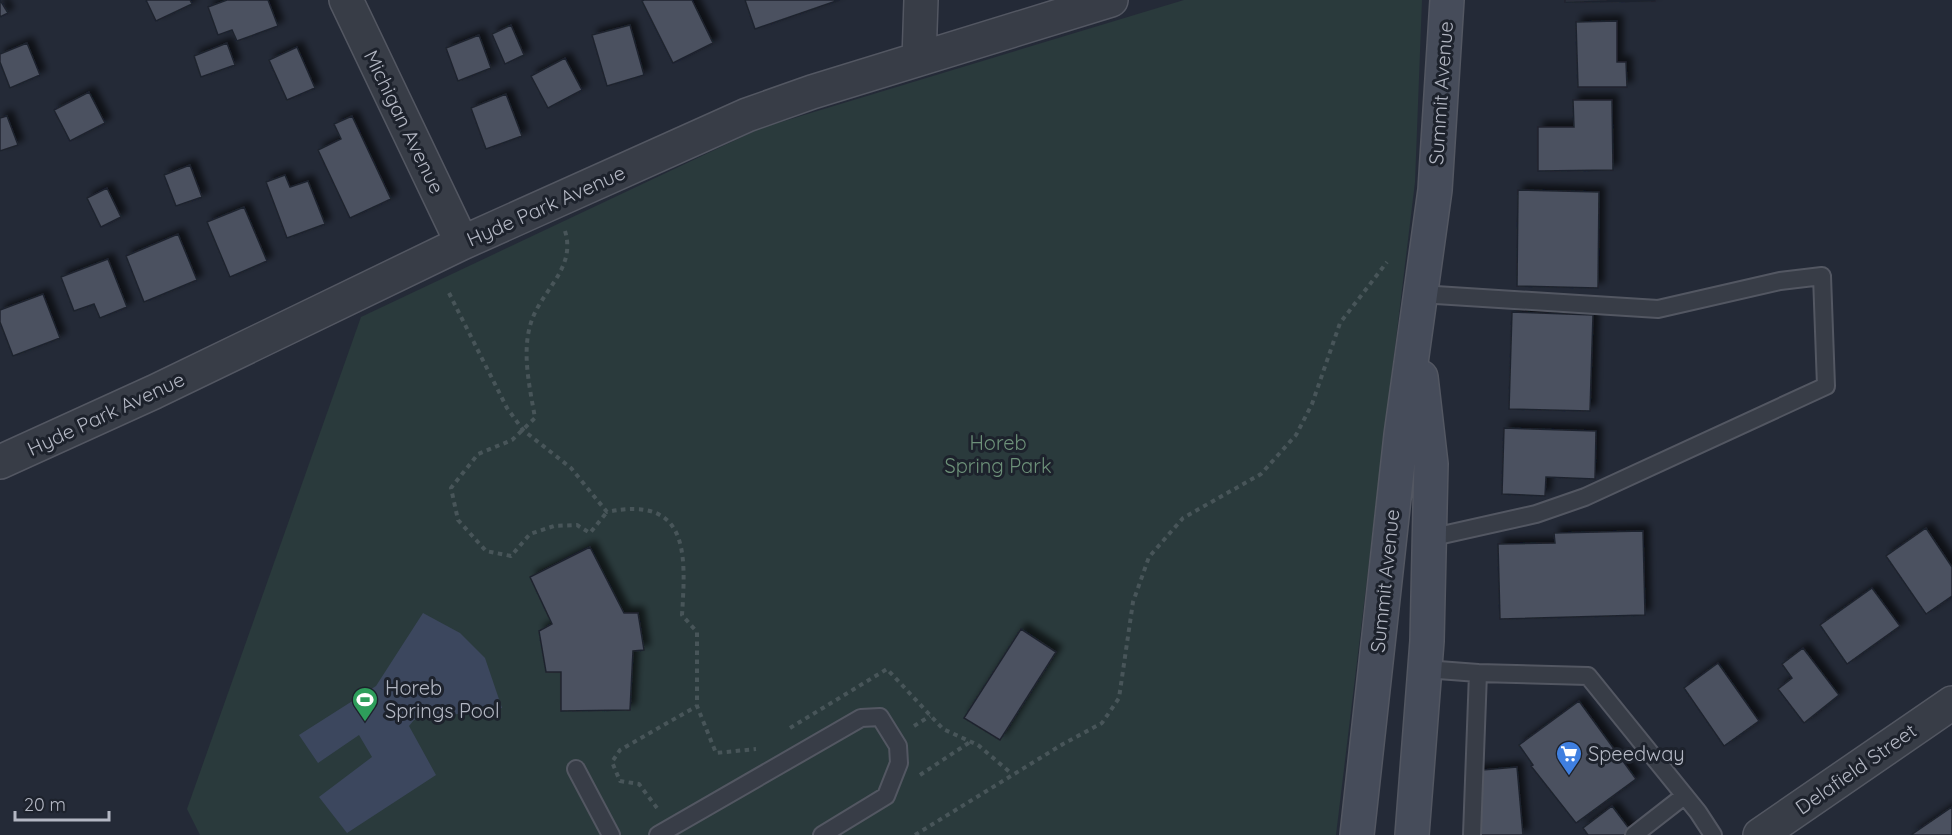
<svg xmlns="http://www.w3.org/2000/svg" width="1952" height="835" font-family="Quicksand,sans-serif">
  <defs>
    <filter id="shadow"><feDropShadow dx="5.5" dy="-5.5" stdDeviation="3" flood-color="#0009"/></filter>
  </defs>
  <rect width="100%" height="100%" fill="#242a37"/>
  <path fill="#2a3a3c" d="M1184,0H1422L1415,182L1336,835H200L187,809L361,317L761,128Z"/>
  <path fill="#3c475e" d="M423,613L460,633L485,658L502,708L414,720L409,726L436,775L347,833L319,797L372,757L359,735L318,763L299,735L376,686Z"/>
  <path fill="#4b5160" stroke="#1f242e" stroke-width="1.5" filter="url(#shadow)" d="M0,0L8,13L0,17Z
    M146,0H190L192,4L156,21Z
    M227,0H268L278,26L237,41L232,30L218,35L208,7Z
    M644,0H692L713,43L673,63L642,1Z
    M745,0H839L755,29Z
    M1565,0H1655V1L1565,2Z
    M1617,21V62H1626L1627,87H1578L1576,22Z
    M511,25L524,55L505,64L492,34Z
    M630,25L644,75L607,86L592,35Z
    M479,35L491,68L458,81L446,48Z
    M27,43L40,75L10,88L0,62V54Z
    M227,43L235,65L201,77L194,56Z
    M297,47L315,88L287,100L269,60Z
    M565,58L582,90L548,108L531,76Z
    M89,92L105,123L70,141L54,110Z
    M506,94L522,136L486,149L471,108Z
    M1573,100H1612L1613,170L1538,171V127H1574Z
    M7,116L18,145L0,151V118Z
    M352,116L391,199L350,218L318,150L341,139L334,124Z
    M190,165L202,197L176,206L164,175Z
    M285,175L290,187L308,181L325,224L287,238L266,182Z
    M107,188L121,217L101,227L87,198Z
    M1518,190L1599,192L1598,288L1517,286Z
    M244,207L267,261L230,277L207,222Z
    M178,234L197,280L144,302L126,256Z
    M108,259L127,307L100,318L94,304L74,311L61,277Z
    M43,294L60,338L13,356L0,322V310Z
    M1512,312L1593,315L1590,411L1509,409Z
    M1504,428L1596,431L1595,479L1546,477L1545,496L1502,494Z
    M1926,528L1952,567V596L1926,614L1886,556Z
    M1643,531L1645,615L1500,619L1498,544L1555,543L1554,533Z
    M590,547L624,613H638L644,650L633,651L630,710L561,711V672H546L539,631L552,624L530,577Z
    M1872,588L1900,626L1847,664L1820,625Z
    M1021,629L1056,652L1000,740L964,718Z
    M1803,648L1839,695L1804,723L1778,689L1792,678L1782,664Z
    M1718,663L1759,721L1724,746L1684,688Z
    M1579,701L1636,779L1576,823L1531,766L1533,765L1519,745Z
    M1517,767L1523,835H1477L1471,771Z
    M1612,806L1634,835H1588L1583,828Z
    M1952,807V835H1911Z"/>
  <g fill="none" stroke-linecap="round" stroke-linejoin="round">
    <defs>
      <path id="service" d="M1420,294L1658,309L1780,281L1822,276L1826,386L1585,497L1536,514L1429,538
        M1425,669L1478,673L1472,835
        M1478,673L1588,676L1698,812L1713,835
        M576,769L611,835
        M658,835L861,718L880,717L898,746L899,763L886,796L822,835
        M1634,835L1684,796"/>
      <path id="minor" d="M346,0L462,243
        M919,59L921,0
        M0,462L154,392L462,243L747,115L812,92L1111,0"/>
      <path id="tertiary" d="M1760,835L1952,703"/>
      <path id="secondary" d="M1357,835L1401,435L1435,190L1447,0
        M1412,835L1427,641L1431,464L1421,377"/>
    </defs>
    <use href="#service" stroke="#535762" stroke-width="20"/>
    <use href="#minor" stroke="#535762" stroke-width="36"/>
    <use href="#tertiary" stroke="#535762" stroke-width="36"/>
    <use href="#secondary" stroke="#535762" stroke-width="36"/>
    <path stroke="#485559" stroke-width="4" stroke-dasharray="4.5 4.5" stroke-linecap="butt" d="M565,231C577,270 539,291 530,326C522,355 530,389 535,418L512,440L478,454L451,488L458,520L486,551L511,556L530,534L554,526L577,525L590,533L607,512
      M449,293L507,408L523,430L571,468L607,512C689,495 686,553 682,615L697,632V706L716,753L756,749
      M914,726L930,716
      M790,728L887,669L943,729L978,745L1012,774
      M920,775L970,742
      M657,808L639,784L620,781L612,762L620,750L697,706
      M915,835L1063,744L1102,723L1119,698L1133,602L1149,557L1183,518L1261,474L1296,435L1312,404L1340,323L1387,262"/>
    <use href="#service" stroke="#383d47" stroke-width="16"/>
    <use href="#minor" stroke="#383d47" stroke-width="33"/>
    <use href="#tertiary" stroke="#383d47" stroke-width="33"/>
    <use href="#secondary" stroke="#464c5a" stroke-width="33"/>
  </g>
  <defs>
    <symbol id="stadium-pin" viewBox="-11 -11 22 30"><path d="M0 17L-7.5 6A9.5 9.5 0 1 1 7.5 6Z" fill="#2e9e5b" stroke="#1d222c"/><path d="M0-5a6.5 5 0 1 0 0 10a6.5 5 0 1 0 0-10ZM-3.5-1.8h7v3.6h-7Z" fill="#fff"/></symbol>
    <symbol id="supermarket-pin" viewBox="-11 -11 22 30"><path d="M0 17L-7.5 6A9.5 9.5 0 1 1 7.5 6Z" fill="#3f7fe0" stroke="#1d222c"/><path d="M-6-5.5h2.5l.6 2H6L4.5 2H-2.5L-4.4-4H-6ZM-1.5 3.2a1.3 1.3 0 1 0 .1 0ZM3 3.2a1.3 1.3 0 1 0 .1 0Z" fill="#fff"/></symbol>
  </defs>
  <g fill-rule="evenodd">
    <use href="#stadium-pin" x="350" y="685" width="30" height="40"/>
    <use href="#supermarket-pin" x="1554" y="739" width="30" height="40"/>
  </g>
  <g text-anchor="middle" stroke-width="6" stroke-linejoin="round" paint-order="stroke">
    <g font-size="20" fill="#b3b7c3" stroke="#1d222c">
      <text transform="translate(1441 93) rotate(-86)" y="7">Summit Avenue</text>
      <text transform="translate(404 122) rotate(64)" y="7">Michigan Avenue</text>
      <text transform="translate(546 206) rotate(-24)" y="7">Hyde Park Avenue</text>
      <text transform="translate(106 414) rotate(-25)" y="7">Hyde Park Avenue</text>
      <text transform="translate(1385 581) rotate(-84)" y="7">Summit Avenue</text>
      <text transform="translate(1856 769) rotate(-35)" y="7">Delafield Street</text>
    </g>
    <g font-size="20" fill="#6d9179" stroke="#1d222c">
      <text x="998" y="450">Horeb<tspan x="998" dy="23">Spring Park</tspan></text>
    </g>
    <g font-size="20" fill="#b3b7c3" stroke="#1d222c" text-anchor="start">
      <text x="385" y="695">Horeb<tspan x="385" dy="23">Springs Pool</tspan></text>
      <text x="1588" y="761">Speedway</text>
    </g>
  </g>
  <path d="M15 811v9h94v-9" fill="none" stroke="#b3b7c3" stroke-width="3"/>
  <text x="24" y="811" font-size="18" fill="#b3b7c3" stroke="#1d222c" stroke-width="4.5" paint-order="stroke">20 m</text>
</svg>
